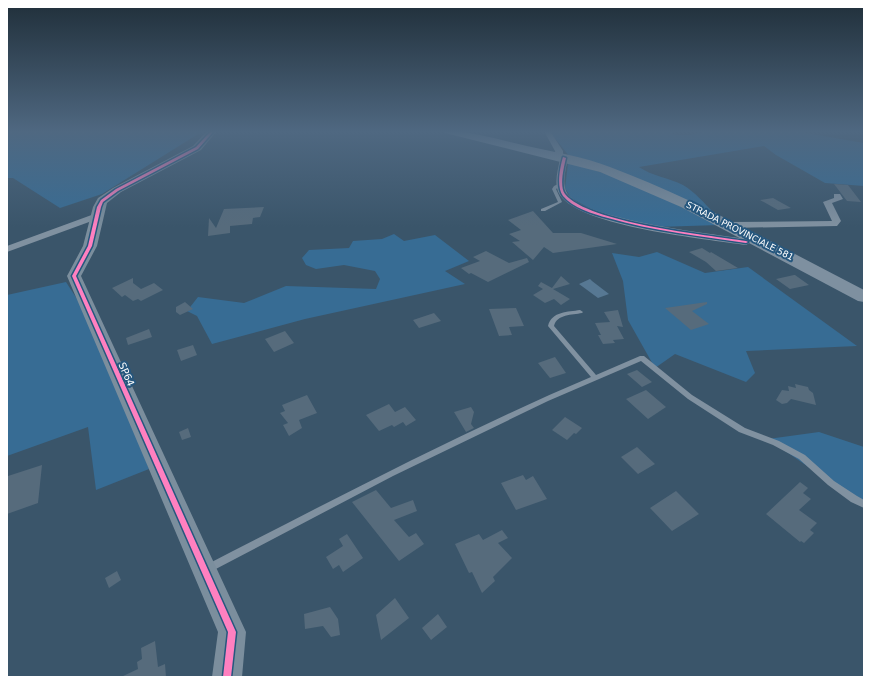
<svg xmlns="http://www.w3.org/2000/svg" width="871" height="684" font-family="'DejaVu Sans',sans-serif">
  <rect width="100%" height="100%" fill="#3a556a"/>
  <path fill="#376c94" d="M7,131H203L102,194L60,208L13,178H7Z
    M549,131H673V134C683,136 695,135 705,131H795L864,143V186L825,183L776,155L764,146L639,167C652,176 669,178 683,185C695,192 704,203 714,213L570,157Z
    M568,164H574L623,179L719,225L657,227L600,214L571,198L565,188Z
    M394,234L404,241L435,235L469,261L445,271L465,284L305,319L212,344L197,316L187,311L198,297L244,303L286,286L376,289L380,279L375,271L344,265L316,269L306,265L302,258L309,250L349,248L353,241L382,239Z
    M657,252L705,273L748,267L857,346L746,351L755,373L746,382L675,354L655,368L628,320L623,281L612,253L639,257Z
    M66,282L99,333L149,469L96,490L88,427L7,456V295Z
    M819,432L864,447V502L846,493L768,439Z"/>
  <path fill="#577893" d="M590,279L592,281L609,294L598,298L579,284Z"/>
  <path fill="#566b7c" d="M834,184L848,185L861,202L847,201Z
    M773,198L791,208L778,210L760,200Z
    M264,207L260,217L253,218L252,224L230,226V233L208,236L209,218L216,228L224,209Z
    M533,211L553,233H581L617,244L553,253L544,247L533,260L512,242L520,241L509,234L521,230L508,220Z
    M702,248L710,253L711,252L738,268L716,271L706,262L689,252Z
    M486,251L509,263L527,258L529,262L488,282L471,273L469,274L461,268L480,261L473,257Z
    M794,275H795L809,285L790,289L776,279Z
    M561,276L570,284L553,289L570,299L561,305L554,299L545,303L533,295L543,289L538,286L541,282L552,288Z
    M133,278V283L141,289L154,283L163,290L141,301L138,299L133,301L125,295L122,297L112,288Z
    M185,302L193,309L180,315L176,312V307Z
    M707,302V304L692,311L709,324L691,330L665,308Z
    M516,308L524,326L509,327L512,335L499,336L489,309Z
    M618,310L623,327L617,326L624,339L613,340L615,343L603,344L598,335H601L595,323L610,322L604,312Z
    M434,313L441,321L419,328L413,320Z
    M149,329L152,337L128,345L126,338Z
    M285,331L294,343L274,352L265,339Z
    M193,345L197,355L181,361L177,350Z
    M555,357L566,373L550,378L538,363Z
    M637,370L652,382L642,387L627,374Z
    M795,384L808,387L809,390L813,393L816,405L791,399L787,403L782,404L776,400L782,390L789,391L788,386L796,388Z
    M646,390L666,407L648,419L626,399Z
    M307,395L317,413L299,420L302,428L289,436L283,425L288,423L280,413L285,411L282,405Z
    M389,404L395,412L405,407L416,420L406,426L403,422L394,427L392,425L379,431L366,415Z
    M471,407L474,412L471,424L474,428L466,432L454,412Z
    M565,417L582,428L576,434L574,433L567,440L552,430Z
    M188,428L191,437L182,440L179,432Z
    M637,447L655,464L638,474L621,457Z
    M42,465L38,503L7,514L8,476Z
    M523,475L526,480L533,476L547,499L516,510L501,483Z
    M800,482L808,488L803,493L811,499L799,510L817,523L810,530L814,533L804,543L801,541L800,542L766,514Z
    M376,490L391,508L413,500L417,511L394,520L409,537L416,533L424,544L399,561L352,502Z
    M676,491L699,514L672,531L650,508Z
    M502,530L508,538L498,543L512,558L493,577L495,581L482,593L472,572L469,573L455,544L479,534L483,540Z
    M347,534L363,558L343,572L339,565L333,569L326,557L343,546L339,539Z
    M117,571L121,580L109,588L105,578Z
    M395,598L409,618L381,640L376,615Z
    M330,607L338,619L340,635L331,637L323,626L305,629L304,614Z
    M438,614L447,627L431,640L422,628Z
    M155,641L158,667L165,664L166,677H121L138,669L137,662L142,659L141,648Z"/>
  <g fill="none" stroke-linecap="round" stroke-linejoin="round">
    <path fill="#8091a0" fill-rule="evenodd" d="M560,183L563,184L556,189L562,202L545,211H541V209L558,202L552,189L554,186Z
      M580,310L583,312L582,313C572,315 557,314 554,326L596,375L640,356H644L692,395L745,428L779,441L805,455L834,481L857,496L864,500V508L851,502L828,485L799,459L773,445L739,432L688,399L641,361L548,401L393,476L212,571L209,572L206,571L205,568L206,565C333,500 459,433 591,377L548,326C552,311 568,312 580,310Z"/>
    <path fill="#8091a0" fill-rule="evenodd" d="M544,131H550L563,151V156L568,158C566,168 562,181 566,191C578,220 715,234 746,239L751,242L746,245C707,239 581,227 560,195C553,185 558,170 560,159L556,157L555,151Z
      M834,194H840L843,199L832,203L841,221L837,226L729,228L724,225L729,222L832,221L823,202L834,198Z
      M97,213L101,216L100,218L7,252V246Z"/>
    <path fill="#7b8e9d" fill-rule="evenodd" d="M207,131H217L201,150L121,192L107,203L97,246L81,276L246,632L242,677H212L218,632L67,276L83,246L93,207L98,198L113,188L193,146Z"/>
    <path fill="#7e90a0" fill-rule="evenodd" d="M444,131C473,131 500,140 527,146C555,152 584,157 610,167C698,200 780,247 864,290V302L858,301L681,207L600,172L445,133Z"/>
    <defs>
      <path id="cycleway" d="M211,131H214L198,149L118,191L103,202L101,207L92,246L76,276L236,632L231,677H223L228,632L72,276L88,246L97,207L101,200L116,189L196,147Z
        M563,157L566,158C564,167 559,186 565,194C588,223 708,235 746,241L748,242L746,243C700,236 653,231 608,218C593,214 573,208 563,196C556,187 560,167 563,157Z"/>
    </defs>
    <use href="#cycleway" stroke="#26577e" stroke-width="3"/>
    <use href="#cycleway" fill="#ff80c0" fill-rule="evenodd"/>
  </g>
  <linearGradient id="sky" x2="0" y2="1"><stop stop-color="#202f3a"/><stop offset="0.58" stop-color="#4f6881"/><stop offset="1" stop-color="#4f6881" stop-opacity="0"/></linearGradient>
  <rect width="871" height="227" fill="url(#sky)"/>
  <g text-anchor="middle" stroke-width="4" stroke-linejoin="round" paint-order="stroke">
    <g font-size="9" fill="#fff" stroke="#26577e">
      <text transform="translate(740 231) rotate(27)" y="3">STRADA PROVINCIALE 581</text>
    </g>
    <g font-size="10" fill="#fff" stroke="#26577e">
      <text transform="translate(127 374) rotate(66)" y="4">SP64</text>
    </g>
  </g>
  <rect width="871" height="684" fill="none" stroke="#ffffff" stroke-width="16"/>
</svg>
